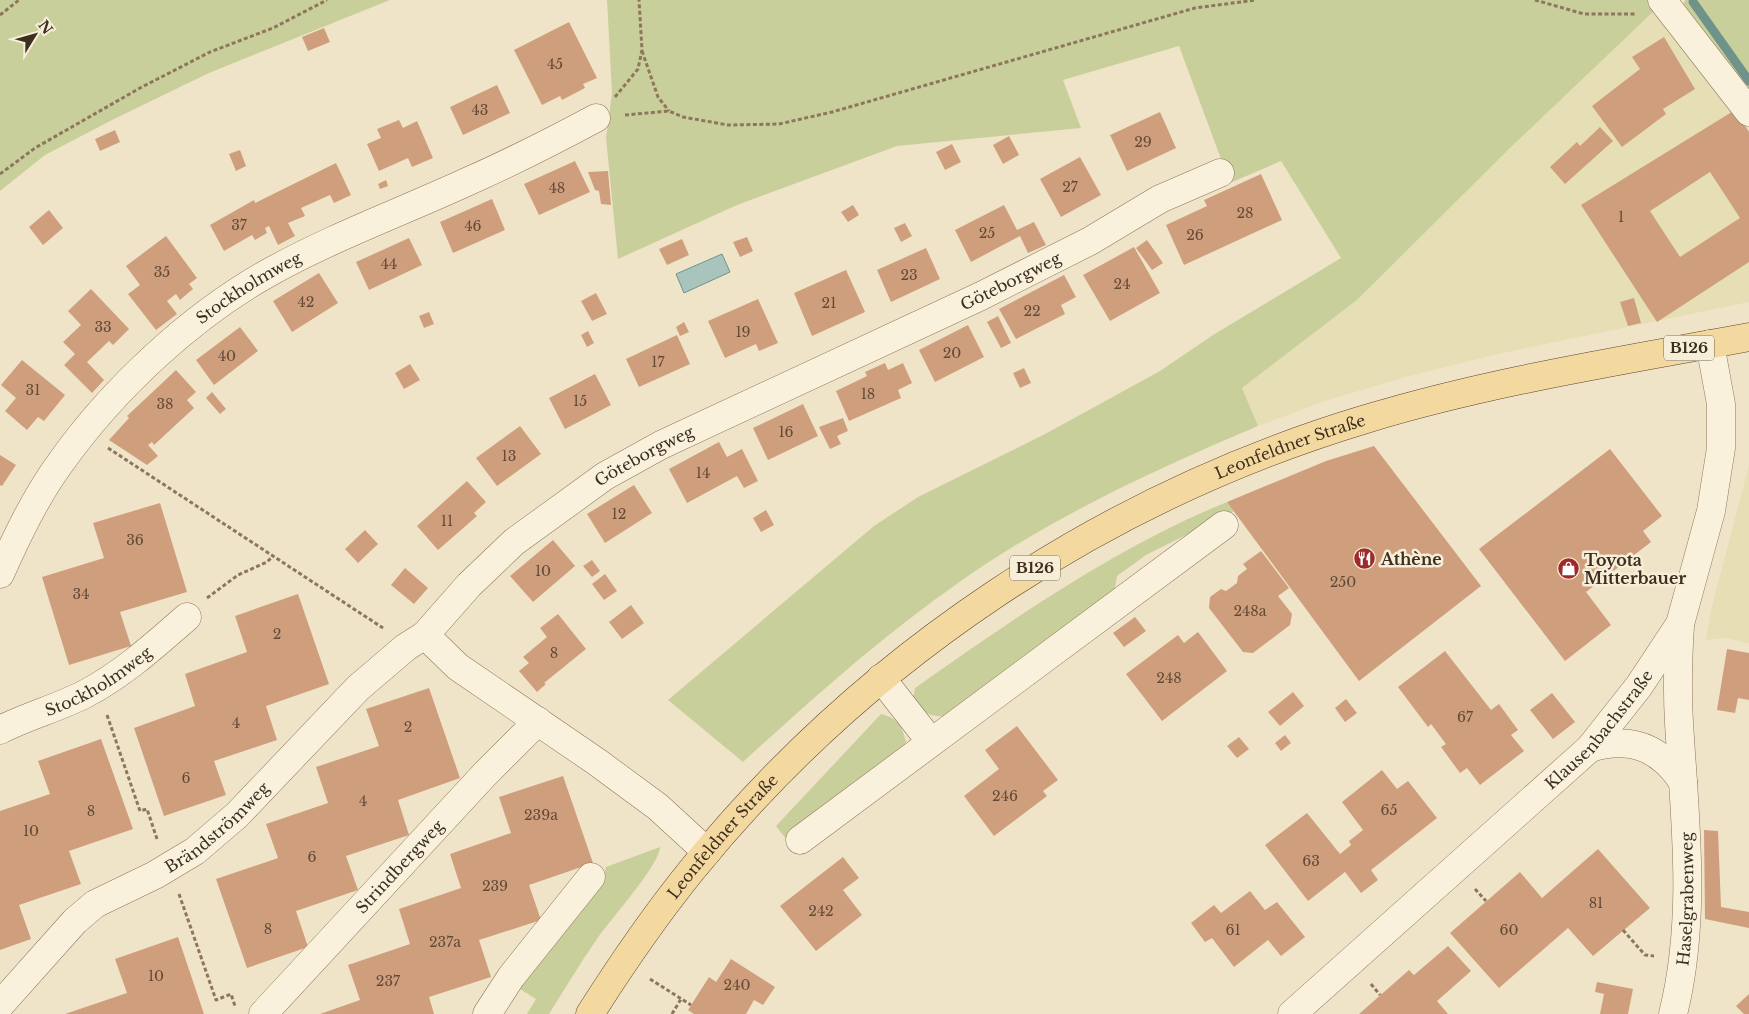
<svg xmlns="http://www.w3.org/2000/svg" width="1749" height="1014" font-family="'Libre Baskerville',serif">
  <rect width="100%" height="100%" fill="#f0e4c8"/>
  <path fill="#e6deb5" d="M1656,9L1749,130V302L1498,354L1402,378L1325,401L1258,426L1242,388L1357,300L1510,148Z
    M1749,465V643L1726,638L1706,640L1712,606Z"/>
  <path fill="#c9cf9b" d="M0,0H390L209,73L112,120L45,155L0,191Z
    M607,0H1650L1656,9L1510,148L1357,300L1242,388L1258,426C1154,470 1050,518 958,583C881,637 812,699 743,762L668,700L874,526L918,497L1045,434L1160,371L1213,335L1341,258L1281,161L1230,183L1179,46L1063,80L1081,128L897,146L737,205L618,259L606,138L612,93Z
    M1685,0H1749V99L1682,8Z
    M1227,502L1234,511L1146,555L1117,576L1114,594L946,716C929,717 922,713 913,699L915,688C1015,618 1114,548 1227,502Z
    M881,714C898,718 902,726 906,742L896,759L786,839L776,826Z
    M660,847C659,866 610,920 597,939C580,963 565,989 549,1014H527L536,999L517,987L602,884L606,867Z"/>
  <path fill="#a9c4bc" stroke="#6f938a" d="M722,254L730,272L684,293L676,274Z"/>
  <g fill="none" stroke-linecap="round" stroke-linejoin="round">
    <path stroke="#6f938a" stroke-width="9" d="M1693,2L1749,81"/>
  </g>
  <path fill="#cf9f7d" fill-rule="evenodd" d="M569,22L597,78L583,84L585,88L562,100L560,96L542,105L514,50Z
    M324,28L330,42L308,51L302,37Z
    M1664,37L1695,89L1663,109L1666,114L1622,147L1592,106L1640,69L1632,57Z
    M497,85L510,113L463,135L450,107Z
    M1735,110L1749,132V262L1657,322L1581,205ZM1710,172L1740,218L1680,257L1650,211Z
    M1160,112L1176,148L1127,171L1110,135Z
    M399,120L403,128L417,121L433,158L412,167L408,158L379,171L367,144L381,138L377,129Z
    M1600,127L1613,141L1565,184L1550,167L1577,142L1580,146Z
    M115,130L120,142L100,151L95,139Z
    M1009,136L1019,155L1003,164L993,145Z
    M952,144L961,162L945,170L936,152Z
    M240,150L246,166L236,171L229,154Z
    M1080,157L1101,195L1061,217L1040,179Z
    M575,161L590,192L539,215L524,184Z
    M336,163L351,195L334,203L330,195L301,208L305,216L288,223L295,236L278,245L269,226L265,228L267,233L255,240L252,235L224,251L210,225L254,200L255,203Z
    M608,171L611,205L601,204L599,191L595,190L588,172Z
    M1261,174L1282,220L1184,265L1166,225L1207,206L1204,200Z
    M386,180L388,186L380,189L378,184Z
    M492,199L505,230L453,253L440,222Z
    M853,205L859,215L848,222L841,212Z
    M1004,205L1017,230L1034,222L1046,245L1028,253L1020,236L971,262L955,230Z
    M49,210L63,228L43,245L29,227Z
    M905,223L912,236L901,242L894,228Z
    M166,236L197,278L189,284L193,289L180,300L176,294L167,301L177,314L156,330L128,294L140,285L126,266Z
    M747,237L753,251L740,257L733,242Z
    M409,238L422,265L369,290L356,262Z
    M682,239L689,255L667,265L659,249Z
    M1147,240L1163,263L1152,270L1136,248Z
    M1134,247L1160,293L1110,321L1083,275Z
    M926,248L940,279L891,302L877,270Z
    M846,270L865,312L812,336L794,293Z
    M319,273L338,303L292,332L273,301Z
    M1064,275L1076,297L1061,305L1065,314L1016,339L999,309Z
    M91,289L129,329L113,345L109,341L87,362L104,380L92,393L64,365L75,354L63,342L81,325L68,311Z
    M596,293L607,314L592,321L581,301Z
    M1634,298L1641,323L1628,326L1620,302Z
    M758,299L778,343L759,351L756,344L725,358L708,321Z
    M429,312L434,324L424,328L419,316Z
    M998,316L1011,343L1001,348L987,322Z
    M684,322L689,332L680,336L676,327Z
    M968,325L984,357L935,382L919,350Z
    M240,327L258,351L214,385L196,360Z
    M588,331L594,343L587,347L581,335Z
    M677,335L690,364L639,387L626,359Z
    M22,360L65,395L44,421L38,417L27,430L5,411L16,398L1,385Z
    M885,363L888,370L903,363L912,383L898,390L901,398L849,421L836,391L867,376L865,372Z
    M410,364L420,380L404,389L395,373Z
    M1024,368L1031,383L1020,388L1013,373Z
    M176,370L196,392L187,400L194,408L154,445L152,442L148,445L158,456L147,465L109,440L129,418L127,416Z
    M595,374L611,405L565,429L549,398Z
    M212,392L226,409L220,414L206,398Z
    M803,404L818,436L768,460L753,428Z
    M843,418L848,431L837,436L841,444L830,449L819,427Z
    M520,426L541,454L497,486L476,458Z
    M719,442L727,457L742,449L758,481L744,488L737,476L687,503L669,469Z
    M1374,446L1481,586L1359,681L1227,502L1326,461Z
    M1610,449L1662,516L1643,531L1651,542L1586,592L1611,625L1565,661L1479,549Z
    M0,455L16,465L2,486L0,485Z
    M467,481L486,502L474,513L477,516L438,550L417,526Z
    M634,485L652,513L605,543L587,514Z
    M160,503L187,592L120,612L131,646L69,665L42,577L104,558L93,523Z
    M766,510L774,525L761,532L753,518Z
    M365,530L378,544L358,563L345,549Z
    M553,540L575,566L533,602L510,576Z
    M1261,551L1289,588L1278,596L1292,614L1290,625L1253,653L1243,652L1209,608L1210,597L1221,589L1226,591L1237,583L1238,576L1247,569L1243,564Z
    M592,560L600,571L592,577L583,566Z
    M405,568L428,588L414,604L391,585Z
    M605,574L617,591L604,600L592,584Z
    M298,594L329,684L266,706L277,740L214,761L226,795L164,816L134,728L195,706L185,674L247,652L235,616Z
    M631,605L644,623L622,639L609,622Z
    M558,614L586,649L544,683L546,684L537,692L519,671L529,663L523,657L547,637L540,628Z
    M1135,617L1146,631L1124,647L1113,633Z
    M1198,632L1227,671L1162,721L1126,674L1178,635L1184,643Z
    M1727,649L1749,653V700L1738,698L1735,713L1717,710Z
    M1445,651L1491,710L1499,704L1518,730L1511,735L1524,751L1480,785L1467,768L1460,773L1441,747L1446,744L1431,724L1428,727L1398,687Z
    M429,688L460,778L398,800L409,835L346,856L358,890L296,911L308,947L247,968L216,879L278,858L266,824L328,803L316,767L379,746L366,709Z
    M1293,692L1304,706L1280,726L1268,712Z
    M1552,693L1575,722L1553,739L1530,710Z
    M1346,699L1357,713L1345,722L1335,708Z
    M1017,726L1058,780L1043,791L1047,796L994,836L964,796L999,769L985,750Z
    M1285,735L1291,743L1281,751L1275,743Z
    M1239,737L1249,749L1237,758L1227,746Z
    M101,739L133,829L69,851L81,884L19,905L31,939L0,950V811L50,794L38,761Z
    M1382,770L1397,789L1408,781L1437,818L1371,870L1378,880L1361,893L1345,872L1308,901L1265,845L1307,813L1340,854L1351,845L1349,841L1363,830L1342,802Z
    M563,776L593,863L529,885L541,920L479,940L491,977L429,997L434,1014H320L360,1000L348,965L410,944L399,909L461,888L450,854L511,833L499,797Z
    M1704,830L1718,831L1721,907L1749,912V928L1705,919Z
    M1598,849L1650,908L1593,956L1568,928L1499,988L1450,933L1520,872L1542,898Z
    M843,857L859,878L843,890L862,915L816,951L780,906Z
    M1250,891L1265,910L1277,902L1305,937L1281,956L1268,940L1234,967L1212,938L1205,942L1191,923L1214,905L1221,913Z
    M178,937L204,1014H65L127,993L115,959Z
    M1448,946L1471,971L1437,1001L1448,1014H1359L1409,970L1414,975Z
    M731,959L775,987L763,1005L754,1000L746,1014H694L688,1010L709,977L716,982Z
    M1597,982L1633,989L1628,1014H1600L1604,994L1595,992Z
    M1749,994V1014H1744L1736,1006Z"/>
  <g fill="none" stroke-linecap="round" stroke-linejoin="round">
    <defs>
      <g id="minor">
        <path d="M1662,0L1749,112"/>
        <path id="s1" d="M0,574C17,536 36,496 61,462C113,389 191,316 270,272C335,236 404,211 471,180C514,161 555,140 596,118"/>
        <path d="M881,678L931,742"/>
        <path id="s2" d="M0,730C27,716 58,708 85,694C123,674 155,645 187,617"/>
        <path d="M1590,748C1630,736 1660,747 1683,782"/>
        <path d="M800,840L1224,525"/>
        <path id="s3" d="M707,852L658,807L597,762L458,667L425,635L469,585L514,542L605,476L661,445L981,296L1090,241L1160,199L1220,173"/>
        <path id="s4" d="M0,1005L75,921L95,904L155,875L195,851L237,815L358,688L406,647L425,635"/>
        <path id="s5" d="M263,1014L485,774L538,721"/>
        <path d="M487,1014L511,977L591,877"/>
        <path id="s6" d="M1292,1014L1590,748L1639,686L1680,624L1711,511L1721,448V404L1710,344"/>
        <path id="s7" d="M1673,1014C1697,918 1685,820 1679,723C1677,690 1678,657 1680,625"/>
      </g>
      <g id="major">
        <path id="s8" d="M590,1014C621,965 654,917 691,871C864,657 1103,498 1366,419C1491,381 1621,361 1749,337"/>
      </g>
    </defs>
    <use href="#minor" stroke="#8d765c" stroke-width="29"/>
    <use href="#major" stroke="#5b4430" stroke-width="29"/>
    <path stroke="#8d765c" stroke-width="3" stroke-dasharray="4 2.5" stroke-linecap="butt" d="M1535,0L1584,14H1636
      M0,15L19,0
      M642,51L658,97L669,111
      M615,97L638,69L642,50L639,0
      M625,115L669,111L683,117L728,125L779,124L832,112L1195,8L1256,0
      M0,174L35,148L140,88L210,52L273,28L327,0
      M108,448L383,628
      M207,598L238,575L267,562L273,556
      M107,715L140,811L147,809L157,839
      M1475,889L1486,901
      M179,894L216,1000L231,994L235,1006
      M1623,930L1645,955L1654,956
      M650,979L691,1005
      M1371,984L1380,995
      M672,1014L681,999"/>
    <use href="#minor" stroke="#faf1dc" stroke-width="28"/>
    <use href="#major" stroke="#f3d9a0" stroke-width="28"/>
  </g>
  <defs>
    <symbol id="restaurant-disc" viewBox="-11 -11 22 22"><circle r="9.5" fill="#9e2a2b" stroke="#f7eed8"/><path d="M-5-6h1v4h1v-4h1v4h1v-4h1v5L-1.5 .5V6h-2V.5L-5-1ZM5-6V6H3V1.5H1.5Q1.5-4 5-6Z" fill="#fff"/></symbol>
    <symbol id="shop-disc" viewBox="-11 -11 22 22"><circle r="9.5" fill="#9e2a2b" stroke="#f7eed8"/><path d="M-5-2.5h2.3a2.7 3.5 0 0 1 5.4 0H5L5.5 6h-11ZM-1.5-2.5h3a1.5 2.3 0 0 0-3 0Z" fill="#fff"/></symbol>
  </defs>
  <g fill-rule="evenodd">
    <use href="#restaurant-disc" x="1352" y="546" width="25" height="25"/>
    <use href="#shop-disc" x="1556" y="556" width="25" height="25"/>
  </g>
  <g text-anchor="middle" stroke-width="5" stroke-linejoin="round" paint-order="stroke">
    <g font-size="14" fill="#624a37">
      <text x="555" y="69">45</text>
      <text x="480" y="115">43</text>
      <text x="1143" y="147">29</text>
      <text x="1070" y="192">27</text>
      <text x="557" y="193">48</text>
      <text x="1245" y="218">28</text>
      <text x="1621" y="222">1</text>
      <text x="239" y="230">37</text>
      <text x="473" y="231">46</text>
      <text x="987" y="238">25</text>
      <text x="1195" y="240">26</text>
      <text x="389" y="269">44</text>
      <text x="162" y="277">35</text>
      <text x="909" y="280">23</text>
      <text x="1122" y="289">24</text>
      <text x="306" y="307">42</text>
      <text x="829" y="308">21</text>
      <text x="1032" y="316">22</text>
      <text x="103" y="332">33</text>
      <text x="743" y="337">19</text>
      <text x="952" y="358">20</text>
      <text x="227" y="361">40</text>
      <text x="658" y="367">17</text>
      <text x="33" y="395">31</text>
      <text x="868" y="399">18</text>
      <text x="580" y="406">15</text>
      <text x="165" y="409">38</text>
      <text x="786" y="437">16</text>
      <text x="509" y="461">13</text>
      <text x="703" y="478">14</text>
      <text x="619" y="519">12</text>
      <text x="447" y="526">11</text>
      <text x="135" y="545">36</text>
      <text x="543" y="576">10</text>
      <text x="1343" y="587">250</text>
      <text x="81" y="599">34</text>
      <text x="1250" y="616">248a</text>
      <text x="277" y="639">2</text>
      <text x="554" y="658">8</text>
      <text x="1169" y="683">248</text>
      <text x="1465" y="722">67</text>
      <text x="236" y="728">4</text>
      <text x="408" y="732">2</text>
      <text x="186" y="783">6</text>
      <text x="1005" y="801">246</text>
      <text x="363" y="806">4</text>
      <text x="1389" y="815">65</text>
      <text x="91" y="816">8</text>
      <text x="541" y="820">239a</text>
      <text x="31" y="836">10</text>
      <text x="312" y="862">6</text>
      <text x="1311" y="866">63</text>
      <text x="495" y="891">239</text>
      <text x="1596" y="908">81</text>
      <text x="821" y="916">242</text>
      <text x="268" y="934">8</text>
      <text x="1233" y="935">61</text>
      <text x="1509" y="935">60</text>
      <text x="445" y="947">237a</text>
      <text x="156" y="981">10</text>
      <text x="388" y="986">237</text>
      <text x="737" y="990">240</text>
    </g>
    <g fill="#f7eed8" stroke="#756857" stroke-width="1">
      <rect x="1664" y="335.5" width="50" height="25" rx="4"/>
      <rect x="1010" y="555.5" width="50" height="25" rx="4"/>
    </g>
    <g font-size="15" font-weight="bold" fill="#3d2e20">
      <text x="1689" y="353">B126</text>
      <text x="1035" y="573">B126</text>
    </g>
    <g font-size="16" fill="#3d2e20" stroke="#f7eed8">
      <text dy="6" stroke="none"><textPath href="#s3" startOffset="1048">Göteborgweg</textPath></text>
      <text dy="6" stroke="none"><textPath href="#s1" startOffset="386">Stockholmweg</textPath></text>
      <text dy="6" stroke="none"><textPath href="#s8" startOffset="919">Leonfeldner Straße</textPath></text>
      <text dy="6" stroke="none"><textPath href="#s3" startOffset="642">Göteborgweg</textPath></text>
      <text dy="6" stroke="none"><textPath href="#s2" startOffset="110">Stockholmweg</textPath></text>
      <text dy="6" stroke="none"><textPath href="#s6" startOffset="419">Klausenbachstraße</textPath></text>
      <text dy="6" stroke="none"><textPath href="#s4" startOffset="284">Brändströmweg</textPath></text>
      <text dy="6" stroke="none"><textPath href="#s8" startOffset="222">Leonfeldner Straße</textPath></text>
      <text dy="6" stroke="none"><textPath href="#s5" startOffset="201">Strindbergweg</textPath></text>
      <text dy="6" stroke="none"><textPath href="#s7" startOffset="116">Haselgrabenweg</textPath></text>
    </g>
    <g font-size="16" font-weight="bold" fill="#3d2e20" stroke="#f7eed8" text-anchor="start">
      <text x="1381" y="565">Athène</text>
      <text x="1584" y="566">Toyota<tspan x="1584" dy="18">Mitterbauer</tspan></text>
    </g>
  </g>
  <g transform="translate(35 35) rotate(53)" stroke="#f7eed8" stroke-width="4" paint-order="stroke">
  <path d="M0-4L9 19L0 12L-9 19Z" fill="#3d2e20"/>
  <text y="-8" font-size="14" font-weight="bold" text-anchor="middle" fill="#3d2e20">N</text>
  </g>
</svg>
